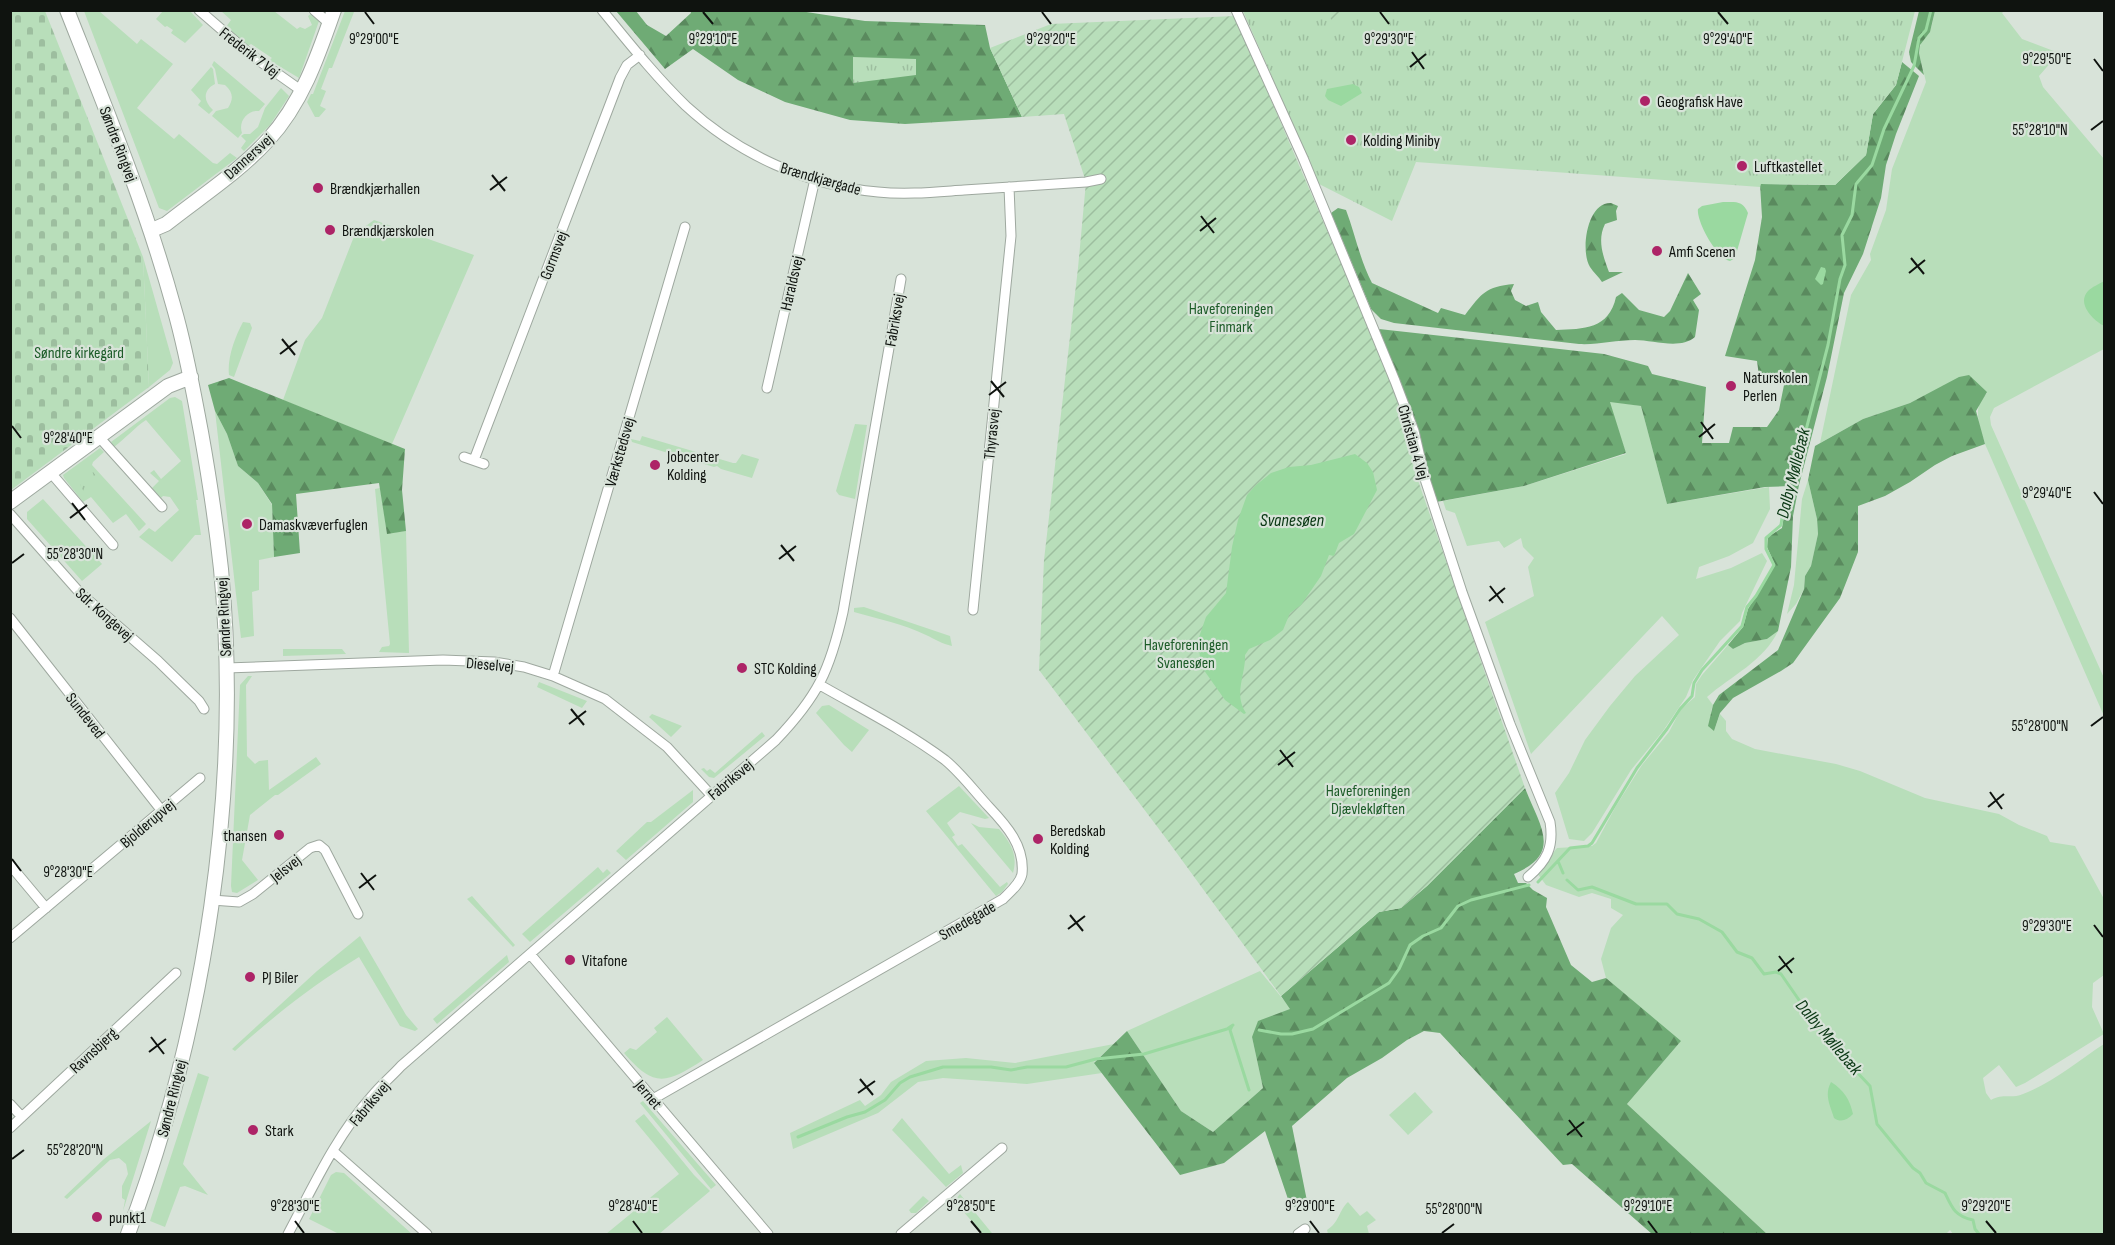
<svg xmlns="http://www.w3.org/2000/svg" width="2115" height="1245" font-family="'Sofia Sans Condensed',sans-serif">
  <defs>
    <pattern id="forest-firs" width="22" height="20" patternUnits="userSpaceOnUse" patternTransform="scale(1.5)"><rect width="22" height="20" fill="#6fab75"/><path d="M5 1l3.5 6h-7zM16 11l3.5 6h-7z" fill="#5a8a5e"/></pattern>
    <pattern id="cemetery-stones" width="16" height="16" patternUnits="userSpaceOnUse" patternTransform="scale(1.5)"><rect width="16" height="16" fill="#b8deba"/><path d="M2 7V4a2 2 0 0 1 4 0v3zM10 15v-3a2 2 0 0 1 4 0v3z" fill="#9dbe9f"/></pattern>
    <pattern id="park-tufts" width="24" height="20" patternUnits="userSpaceOnUse" patternTransform="scale(1.5)"><rect width="24" height="20" fill="#b8deba"/><path d="M3 7l-1-3M5 7V3M7 7l1-3M15 17l-1-3M17 17v-4M19 17l1-3" fill="none" stroke="#9dbe9f"/></pattern>
    <pattern id="garden-furrows" width="10" height="10" patternUnits="userSpaceOnUse" patternTransform="scale(1.5)"><rect width="10" height="10" fill="#b8deba"/><path d="M-1 1l2-2M0 10L10 0M9 11l2-2" fill="none" stroke="#9dbe9f"/></pattern>
  </defs>
  <rect width="100%" height="100%" fill="#d8e3d9"/>
  <path fill="#b8deba" d="M84,11H99L137,44L141,39L173,64L137,108L174,139L179,134L213,163L217,164L230,153L237,158L167,211L159,208Z
    M163,11H190L203,25L185,43L171,33L173,30L167,26L165,27L156,19Z
    M221,11H274L297,29L300,27L305,29L312,25L308,16L311,14L319,21L299,78L269,60L272,58L251,44L248,46L226,27L231,20Z
    M345,11L354,12L332,68H329L321,89L326,91L320,106L326,109L319,117H315L307,102L311,94H313Z
    M1935,11H2004L2002,13L2022,39L2059,53L2039,76L2043,87L2104,159V349L1994,408L1990,417L1991,425L2104,678V716L1985,444C1980,426 1971,408 1987,393L1935,391L1910,403L1863,419L1820,443L1851,295L1871,260L1870,254L1886,210L1892,169L1926,82L1919,53L1921,41C1932,34 1932,23 1935,11Z
    M214,61L265,104L259,111C247,110 238,122 242,133L238,138L212,116L216,111L228,108C234,99 233,92 225,85L218,84L215,69L212,65Z
    M211,67L213,69L215,84C203,90 203,101 213,110L209,114L198,105L201,101L191,90Z
    M281,88L289,96L270,125L244,151L241,148L246,141L241,136L244,134H250L258,127L265,108Z
    M374,220L474,255L392,444L283,400L305,340L322,318L355,234Z
    M143,257L173,363L170,370L149,387Z
    M243,322L250,323L252,328L234,377L229,375C227,358 235,337 243,322Z
    M175,397L182,401L198,500H196L201,535H195L172,562L139,537L149,528L155,532L179,510L170,497L163,496L161,498L152,488L159,481L150,473L154,470L161,479L181,461L146,420C134,428 126,438 114,447L111,442L170,398Z
    M1609,401L1641,406L1667,504L1769,487L1770,509L1753,543L1729,556L1699,567L1696,579L1731,568L1762,553L1767,561L1742,613L1740,621L1720,641L1693,680L1686,697L1663,731L1631,770L1592,833L1584,841L1569,839L1555,793L1569,773L1585,740L1610,706L1635,676L1679,635L1662,616L1531,754L1485,622L1534,596L1528,567L1534,558L1523,547L1521,538L1504,548L1499,541L1467,546L1455,513L1446,510L1443,501L1524,486L1626,454Z
    M215,411L227,434L238,466L258,483L272,505L274,557L259,560V590L252,592L254,636L241,638Z
    M855,424L867,425L855,499L839,495L836,491Z
    M642,436L733,463H736L742,454L759,459L752,478L721,469L717,466L714,467L632,442L631,439L640,441Z
    M100,448L104,452L93,462L92,465L146,524L139,531L126,514L113,523L91,497L83,502L64,478L63,475Z
    M1808,480L1817,519L1818,534L1811,566L1805,576L1804,589L1796,604L1787,614L1794,585L1802,499Z
    M380,488L387,533L406,531L409,653L379,652L382,647L389,646L390,644L375,489Z
    M43,499L102,564L82,581L27,519V512Z
    M864,607L950,636L952,646C942,644 935,639 926,635C904,624 878,619 854,612V608Z
    M1778,631C1764,661 1731,676 1707,697L1713,705L1711,711L1714,731L1720,714L1726,721V731L1732,739L1755,749L1836,764L1860,771L1925,798L1999,814L2019,825L2047,836L2050,842L2075,846L2104,899V975L2093,983L2092,1007L2104,1034L2025,1083L2016,1087L1999,1065L1983,1078L1986,1093L1991,1100C2003,1093 2012,1099 2023,1094C2052,1083 2078,1061 2104,1044V1234H1953L1950,1230L1946,1234H1767L1627,1104L1680,1042L1606,978L1601,959L1611,928L1623,915L1611,908V899L1592,893L1579,897L1546,885L1537,873L1557,848L1592,846L1596,843L1616,806L1642,765L1669,732L1681,709L1695,697L1696,684L1702,675L1728,645L1733,649L1745,643L1767,639Z
    M283,649H342L346,654L283,656Z
    M248,676H252L246,685L247,756L255,764L259,761L268,760L269,790L316,757L321,764L278,795H275L250,815L242,860L258,880L237,893L232,892L231,886L240,685Z
    M539,682L587,701L582,708L537,687Z
    M829,705L869,730L852,752L844,745L816,713L822,706Z
    M652,714L682,726L671,737L649,717Z
    M762,732L765,736L714,778L709,777L701,769L704,768L707,771L710,769L715,773Z
    M959,786L989,818L985,819L960,812L947,823L955,835L952,837L958,846L962,844L1000,887L1007,882L1008,884L1002,892L996,896L926,811Z
    M693,790V802L626,860L616,851L647,822H651Z
    M971,823L979,827L999,829C1011,843 1018,855 1013,873Z
    M598,867L603,873L607,869L611,873L530,942L522,934Z
    M472,896L515,945L513,947L467,899Z
    M360,936L406,1015L418,1029L415,1031L400,1026L359,957C313,985 275,1015 235,1051L232,1049L317,971Z
    M507,955L509,962L437,1024L433,1019Z
    M1260,971L1291,1009L1252,1037L1263,1088L1213,1132L1181,1111L1127,1031Z
    M667,1017L703,1060C666,1084 654,1088 624,1053L630,1048L636,1050L657,1032L654,1028Z
    M1114,1044L1094,1062L1102,1073L1027,1084L943,1078L918,1082L878,1113L793,1149L790,1133L860,1100L865,1106L881,1095L891,1082L926,1061L966,1058L1015,1063Z
    M198,1073L209,1077L183,1164L208,1195L185,1186L180,1187L165,1227L150,1221Z
    M1415,1092L1433,1112L1408,1135L1389,1115Z
    M643,1101L716,1185L711,1189L640,1103Z
    M644,1114L694,1175L710,1191L659,1234H606L679,1174L635,1121Z
    M902,1118L949,1174L961,1165L963,1173L946,1187L892,1130Z
    M151,1121L123,1211L125,1200L122,1198V1186L128,1174L126,1164L119,1158L110,1160L67,1199L64,1197L104,1159Z
    M336,1172L344,1173L412,1234H339L309,1219L331,1175Z
    M960,1194L991,1232L993,1234H983L954,1201Z
    M923,1196L929,1201L916,1213H911L909,1210Z
    M1348,1202L1360,1216L1367,1211L1376,1220L1367,1226L1369,1234H1328L1327,1230C1339,1223 1339,1210 1348,1202Z"/>
  <path fill="url(#forest-firs)" d="M690,10L800,11L865,21L985,25L990,48L1022,117L905,124L850,120L785,102L738,80L693,49L665,69L616,11H636L647,25L666,36L691,13Z
    M1919,11H1935L1930,32L1920,45L1919,53L1924,75L1911,62L1909,52Z
    M1902,62L1919,76L1896,134L1886,165L1881,198L1863,254L1844,293L1827,377L1799,485L1793,516L1791,567L1778,631L1767,639L1745,643L1733,649L1728,645L1743,627L1748,609L1775,565L1767,547L1768,537L1782,528L1789,486L1765,487L1667,504L1641,406L1610,402L1626,453L1524,486L1436,502L1415,421L1379,329L1604,354L1648,366L1652,374L1706,387L1702,443H1729L1733,427H1767L1779,410L1785,380L1759,376L1757,361L1725,356L1755,260L1762,217L1760,184L1835,185L1866,155L1873,114L1896,85Z
    M1611,203L1618,206L1616,211L1617,220L1605,224C1597,240 1603,256 1609,272H1623L1602,282C1599,277 1593,272 1590,267C1580,251 1587,202 1611,203Z
    M1338,208L1346,210C1355,234 1360,260 1372,283L1438,313L1441,308L1465,315C1482,293 1485,287 1514,284L1511,291L1515,300L1526,306L1538,302L1541,312L1556,330C1584,329 1609,329 1616,297L1622,293L1639,310L1664,317L1670,311L1688,273L1701,294L1693,300L1699,310L1695,337C1680,350 1653,340 1635,340C1616,340 1598,345 1579,344L1394,323L1381,319L1371,309L1331,213Z
    M1969,375L1987,392L1976,411L1985,444L1952,456L1935,465L1910,482L1885,496L1858,506V552L1840,598L1793,663L1781,671L1733,698L1720,713L1714,731L1708,726L1713,705L1719,695L1778,650L1804,589L1805,576L1811,566L1818,534L1817,519L1808,480L1815,446L1863,419L1910,403L1959,377Z
    M229,378L405,449L402,490L406,531L387,534L379,483L296,494L300,553L274,557L272,504L258,483L238,466L227,434L215,411L208,385Z
    M1525,788C1540,827 1563,853 1514,874L1518,883H1526L1533,890L1547,898L1546,907L1571,965L1592,982L1606,978L1681,1041L1627,1104L1767,1234H1652L1572,1164L1563,1165L1440,1033L1424,1031L1407,1040L1382,1058L1347,1078L1292,1126L1309,1211L1290,1205L1265,1131L1224,1163L1180,1175L1094,1063L1127,1031L1181,1111L1213,1132L1263,1088L1252,1037L1258,1021L1290,1009L1281,996L1379,912L1401,908L1427,886Z"/>
  <path fill="url(#cemetery-stones)" d="M11,10L45,11L143,257L149,387L11,490Z"/>
  <path fill="url(#park-tufts)" d="M1243,11H1915L1896,85L1873,114L1866,155L1835,185L1761,184L1760,187L1416,162L1392,221L1319,184Z
    M853,57L916,59V75L853,83Z
    M93,472L102,483L91,492L85,493L81,487L79,480Z"/>
  <path fill="url(#garden-furrows)" d="M1327,11H1353L1332,21Z
    M1235,16L1380,354L1407,428L1414,469L1525,788L1427,886L1401,908L1379,912L1281,996L1168,841L1039,670L1044,560L1078,268L1086,182L1064,114L1022,117L990,48L1051,24Z"/>
  <path fill="#9ad9a0" d="M1353,84L1359,87L1362,93L1341,106L1328,100L1325,96L1327,89Z
    M1723,202C1735,202 1743,200 1748,213L1735,258L1730,261C1717,259 1696,221 1698,209L1702,206Z
    M1821,267L1825,268L1826,271L1823,284L1821,285L1815,279Z
    M2104,281V326C2094,321 2076,304 2088,291C2092,287 2099,284 2104,281Z
    M1355,454L1367,463L1373,472L1377,490L1354,534L1339,543L1334,556L1329,555L1321,576L1301,605L1290,613L1283,630L1270,640L1249,649L1245,655C1246,674 1233,694 1246,713L1244,714L1225,700L1201,666L1198,640L1206,617L1226,593L1232,547L1238,520L1247,495L1256,485L1271,473L1289,467L1311,465Z
    M1831,1082C1844,1090 1850,1100 1853,1114C1847,1120 1841,1123 1834,1118C1830,1105 1824,1095 1831,1082Z"/>
  <g fill="none" stroke-linecap="round" stroke-linejoin="round">
    <path stroke="#9ad9a0" stroke-width="3" d="M1558,861L1563,873
      M1567,880L1578,890L1592,887L1636,904H1667L1677,914L1699,919L1722,932L1737,952L1752,958L1764,974L1776,972L1781,974L1799,1000L1810,1021L1832,1038L1854,1069L1870,1086L1877,1124L1913,1168L1920,1173L1926,1183L1945,1193C1952,1208 1955,1216 1973,1220L1975,1229L1979,1234
      M1538,882L1570,848L1588,846L1592,843L1637,768L1667,729L1680,709L1692,696L1694,683L1702,670L1742,626L1747,607L1756,596L1774,565L1766,549V538L1781,525L1786,490L1806,430L1828,345L1840,279L1845,265L1842,235L1852,215L1856,184L1872,165L1884,129L1914,66L1919,38L1926,30L1931,10
      M1232,1026L1230,1030L1249,1090
      M1259,1030L1281,1034H1292L1313,1029L1389,983L1399,969L1410,945L1423,936L1441,928L1458,906L1471,900L1529,885
      M798,1137L847,1117L865,1112L885,1100L900,1083L910,1077L943,1067H991L1011,1070L1027,1067H1066L1096,1059L1144,1054L1227,1029L1233,1025"/>
    <defs>
      <path id="street" d="M199,10L251,55L302,91
        M314,10L330,24
        M602,10C629,43 656,77 686,106C738,154 808,186 878,192C906,195 935,192 964,190C1005,187 1045,185 1086,182L1101,179
        M1236,10L1303,158L1395,381L1414,431L1425,479L1462,592L1510,724L1550,822C1554,847 1547,861 1528,877
        M767,388L815,179
        M99,437L162,507
        M464,457L484,464
        M474,460L620,78L627,65L640,55
        M51,473L113,545
        M10,514L80,593L158,661L199,701L204,709
        M973,610L1011,236L1009,187
        M10,618L162,811
        M226,668L443,660L494,662L524,667L553,676L605,699L667,747L711,795
        M553,676L685,227
        M10,865L46,908
        M212,900L239,902L253,894L310,848L319,845L325,850L358,914
        M10,938L200,778
        M530,954L768,1234
        M653,1099L1003,899C1010,892 1020,884 1022,874C1025,846 1006,825 989,807C975,792 961,773 945,760C906,731 862,709 820,685
        M10,1104L22,1117
        M10,1128L176,973
        M333,1151L427,1234
        M288,1234C313,1187 336,1136 372,1096C381,1085 392,1076 401,1066L776,740C818,696 830,670 843,612L901,279
        M901,1234L1002,1148
        M1298,1234L1305,1229"/>
      <path id="secondary" d="M67,10C106,109 146,206 174,308C186,349 193,390 201,432C209,477 216,523 221,569C242,787 205,1030 128,1234
        M152,230L166,224C200,197 239,172 268,140C302,103 318,56 334,10
        M10,502L168,386L191,377"/>
    </defs>
    <use href="#street" stroke="#9ea89f" stroke-width="11"/>
    <use href="#secondary" stroke="#9ea89f" stroke-width="16"/>
    <use href="#street" stroke="#fff" stroke-width="9"/>
    <use href="#secondary" stroke="#fff" stroke-width="14"/>
  </g>
  <path fill="none" stroke="#0f130f" stroke-width="2" d="M365,12L374,24M703,12L713,24M1042,12L1051,24M1380,12L1389,24M1718,12L1728,24M1412,52L1424,69M2094,59L2103,71M1410,67L1426,54M2091,130L2103,121M492,175L505,191M490,190L507,177M1201,216L1214,233M1200,231L1216,218M1911,258L1924,274M1909,273L1925,260M282,339L295,355M280,354L297,341M991,381L1004,397M989,395L1006,382M1701,422L1713,439M12,426L21,438M1699,437L1715,424M2094,492L2103,504M72,503L85,520M70,518L87,505M781,545L794,561M779,559L796,546M12,563L24,554M1490,586L1503,603M1489,601L1505,588M571,709L584,725M569,724L586,711M2091,726L2103,717M1280,750L1293,767M1278,765L1295,752M1990,792L2002,809M1988,807L2004,794M12,859L21,871M361,873L374,890M359,888L376,875M1070,915L1083,931M2094,925L2103,937M1068,929L1085,916M1779,956L1792,973M1778,971L1794,958M151,1037L164,1054M149,1052L166,1039M860,1079L873,1095M858,1093L875,1081M1569,1120L1582,1137M1567,1135L1584,1122M12,1159L24,1150M295,1221L304,1233M633,1221L642,1233M971,1221L981,1233M1310,1221L1319,1233M1648,1221L1657,1233M1986,1221L1996,1233M1442,1233L1454,1224"/>
  <g fill="#ad2467" stroke="#d8e3d9" stroke-width="2">
    <circle cx="1645" cy="101" r="6"/>
    <circle cx="1351" cy="140" r="6"/>
    <circle cx="1742" cy="166" r="6"/>
    <circle cx="318" cy="188" r="6"/>
    <circle cx="330" cy="230" r="6"/>
    <circle cx="1657" cy="251" r="6"/>
    <circle cx="1731" cy="386" r="6"/>
    <circle cx="655" cy="465" r="6"/>
    <circle cx="247" cy="524" r="6"/>
    <circle cx="742" cy="668" r="6"/>
    <circle cx="279" cy="835" r="6"/>
    <circle cx="1038" cy="839" r="6"/>
    <circle cx="570" cy="960" r="6"/>
    <circle cx="250" cy="977" r="6"/>
    <circle cx="253" cy="1130" r="6"/>
    <circle cx="97" cy="1217" r="6"/>
  </g>
  <g text-anchor="middle" stroke-width="4.5" stroke-linejoin="round" paint-order="stroke">
    <g font-size="16" fill="#0f130f" stroke="#d8e3d9">
      <text transform="translate(250 52) rotate(38)" y="6">Frederik 7 Vej</text>
      <text transform="translate(119 144) rotate(69)" y="6">Søndre Ringvej</text>
      <text transform="translate(248 156) rotate(-42)" y="6">Dannersvej</text>
      <text transform="translate(821 178) rotate(16)" y="6">Brændkjærgade</text>
      <text transform="translate(553 255) rotate(-69)" y="6">Gormsvej</text>
      <text transform="translate(791 283) rotate(-77)" y="6">Haraldsvej</text>
      <text transform="translate(894 320) rotate(-80)" y="6">Fabriksvej</text>
      <text transform="translate(991 434) rotate(-84)" y="6">Thyrasvej</text>
      <text transform="translate(1414 442) rotate(74)" y="6">Christian 4 Vej</text>
      <text transform="translate(619 452) rotate(-74)" y="6">Værkstedsvej</text>
      <text transform="translate(105 614) rotate(42)" y="6">Sdr. Kongevej</text>
      <text transform="translate(223 617) rotate(-93)" y="6">Søndre Ringvej</text>
      <text transform="translate(490 664) rotate(5)" y="6">Dieselvej</text>
      <text transform="translate(86 715) rotate(52)" y="6">Sundeved</text>
      <text transform="translate(730 779) rotate(-40)" y="6">Fabriksvej</text>
      <text transform="translate(147 823) rotate(-40)" y="6">Bjolderupvej</text>
      <text transform="translate(285 868) rotate(-39)" y="6">Jelsvej</text>
      <text transform="translate(967 920) rotate(-30)" y="6">Smedegade</text>
      <text transform="translate(93 1050) rotate(-43)" y="6">Ravnsbjerg</text>
      <text transform="translate(649 1094) rotate(50)" y="6">Jernet</text>
      <text transform="translate(171 1098) rotate(-76)" y="6">Søndre Ringvej</text>
      <text transform="translate(369 1103) rotate(-50)" y="6">Fabriksvej</text>
    </g>
    <g font-size="16" fill="#0f130f" stroke="#d8e3d9" text-anchor="start">
      <text x="1657" y="107">Geografisk Have</text>
      <text x="1363" y="146">Kolding Miniby</text>
      <text x="1754" y="172">Luftkastellet</text>
      <text x="330" y="194">Brændkjærhallen</text>
      <text x="342" y="236">Brændkjærskolen</text>
      <text x="1669" y="257">Amfi Scenen</text>
      <text x="1743" y="383">Naturskolen<tspan x="1743" dy="18">Perlen</tspan></text>
      <text x="667" y="462">Jobcenter<tspan x="667" dy="18">Kolding</tspan></text>
      <text x="259" y="530">Damaskvæverfuglen</text>
      <text x="754" y="674">STC Kolding</text>
      <text x="1050" y="836">Beredskab<tspan x="1050" dy="18">Kolding</tspan></text>
      <text x="267" y="841" text-anchor="end">thansen</text>
      <text x="582" y="966">Vitafone</text>
      <text x="262" y="983">PJ Biler</text>
      <text x="265" y="1136">Stark</text>
      <text x="109" y="1223">punkt1</text>
    </g>
    <g font-size="16" fill="#1c5c28" stroke="#d8e3d9">
      <text x="1231" y="314">Haveforeningen<tspan x="1231" dy="18">Finmark</tspan></text>
      <text x="79" y="358">Søndre kirkegård</text>
      <text x="1186" y="650">Haveforeningen<tspan x="1186" dy="18">Svanesøen</tspan></text>
      <text x="1368" y="796">Haveforeningen<tspan x="1368" dy="18">Djævlekløften</tspan></text>
    </g>
    <g font-size="18" font-style="italic" fill="#093713" stroke="#d8e3d9">
      <text transform="translate(1793 473) rotate(-76)" y="6">Dalby Møllebæk</text>
      <text x="1292" y="526">Svanesøen</text>
      <text transform="translate(1829 1037) rotate(50)" y="6">Dalby Møllebæk</text>
    </g>
  </g>
  <g font-size="15" text-anchor="middle" fill="#0f130f" stroke="#d8e3d9" stroke-width="4.5" stroke-linejoin="round" paint-order="stroke">
    <text x="374" y="44">9°29'00"E</text>
    <text x="713" y="44">9°29'10"E</text>
    <text x="1051" y="44">9°29'20"E</text>
    <text x="1389" y="44">9°29'30"E</text>
    <text x="1728" y="44">9°29'40"E</text>
    <text x="2047" y="64">9°29'50"E</text>
    <text x="2040" y="135">55°28'10"N</text>
    <text x="68" y="443">9°28'40"E</text>
    <text x="2047" y="498">9°29'40"E</text>
    <text x="75" y="559">55°28'30"N</text>
    <text x="2040" y="731">55°28'00"N</text>
    <text x="68" y="877">9°28'30"E</text>
    <text x="2047" y="931">9°29'30"E</text>
    <text x="75" y="1155">55°28'20"N</text>
    <text x="295" y="1211">9°28'30"E</text>
    <text x="633" y="1211">9°28'40"E</text>
    <text x="971" y="1211">9°28'50"E</text>
    <text x="1310" y="1211">9°29'00"E</text>
    <text x="1648" y="1211">9°29'10"E</text>
    <text x="1986" y="1211">9°29'20"E</text>
    <text x="1454" y="1214">55°28'00"N</text>
  </g>
  <rect width="2115" height="1245" fill="none" stroke="#0f130f" stroke-width="24"/>
</svg>
